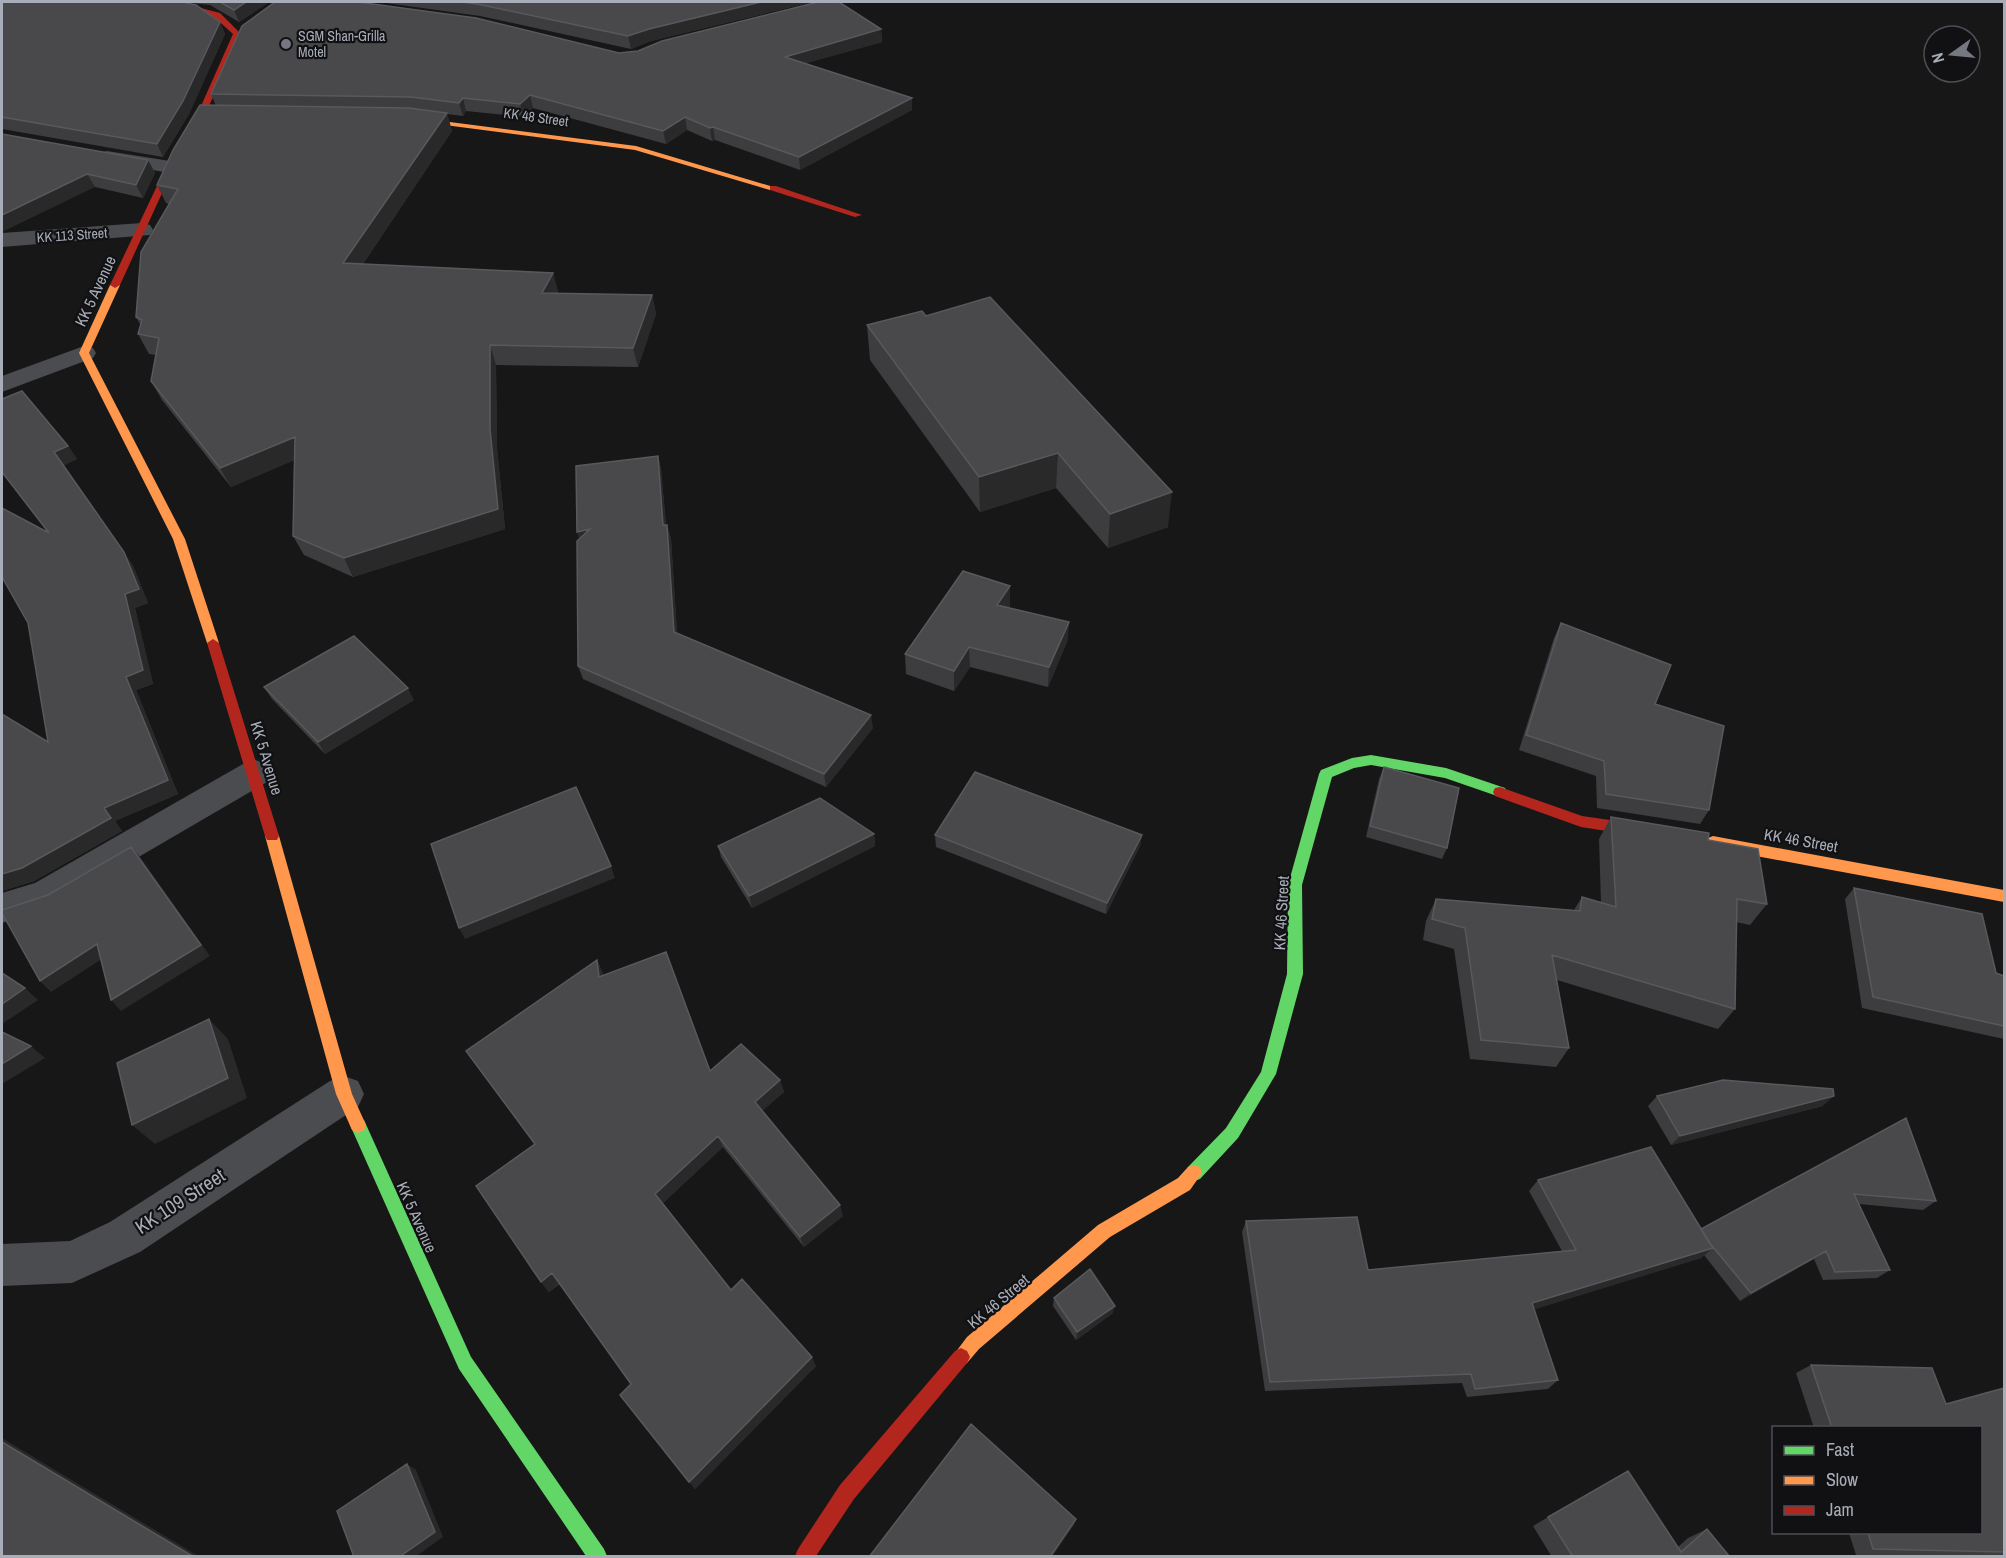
<svg xmlns="http://www.w3.org/2000/svg" width="2006" height="1558" font-family="'Archivo Narrow',sans-serif">
  <rect width="100%" height="100%" fill="#171717"/>
  <g fill="none" stroke-linecap="round" stroke-linejoin="round">
    <path fill="#4b4c50" fill-rule="evenodd" d="M107,151L170,161L177,163L180,167L177,171L170,173L100,161L97,157L100,153Z
      M142,223L150,225L153,230L150,235L2,247V233Z
      M84,346L93,348L96,353L93,358L2,392V376Z
      M255,760L267,764L271,773L267,782L58,904L2,923V893L35,883L243,764Z
      M344,1076L358,1081L364,1094L358,1107L140,1252L72,1283L2,1286V1244L70,1241L110,1222L330,1081Z"/>
    <path fill="#63d668" fill-rule="evenodd" d="M1371,755L1446,768L1505,788L1507,792L1505,796L1500,797L1445,778L1371,765L1354,768L1332,777L1302,885L1303,974L1276,1074L1238,1138L1200,1179L1194,1181L1188,1179L1186,1173L1188,1167L1226,1128L1261,1072L1287,974L1288,885L1319,774L1321,770L1352,758Z
      M358,1117L364,1120L471,1357L604,1549L607,1556H586L459,1369L350,1125L352,1120Z"/>
    <path fill="#ff974d" fill-rule="evenodd" d="M403,116L636,146L777,188L770,190L635,150L406,120H403Z
      M115,282L120,285L89,353L185,539L219,643L213,647L207,643L173,539L79,353L110,285Z
      M272,830L277,832L279,836L352,1094L366,1125L364,1130L358,1133L352,1130L336,1094L265,836L267,832Z
      M1713,836L2004,890V902L1713,848L1708,846L1706,842L1708,838Z
      M1194,1165L1200,1167L1202,1173L1190,1190L1110,1237L979,1349L967,1363L961,1366L955,1363L952,1357L967,1337L1098,1225L1178,1178L1188,1167Z"/>
    <path fill="#b3261e" fill-rule="evenodd" d="M168,2H178L220,13L241,34L205,115L174,167L120,285L115,288L110,285L166,167L197,115L233,34L214,17Z
      M770,186H776L862,215L855,217L770,190Z
      M213,639L219,643L279,836L277,840H267L265,836L207,643Z
      M1500,787L1582,816L1651,826L1656,828L1658,832L1656,836L1651,838L1581,827L1495,796L1493,792L1495,788Z
      M961,1348L967,1351L970,1357L967,1363L854,1499L816,1556H795L798,1549L840,1485L955,1351Z"/>
  </g>
  <path fill="#3d3d3f" d="M2,2H269L239,22L210,5L182,2L220,22L225,34L189,114L163,157L2,129V130Z
    M379,2H812L651,41L631,49L480,16Z
    M881,29L882,42L806,63L912,110L800,170L715,140L712,141L687,130L666,144L533,108L524,117L466,111L463,116L447,114L452,131L363,264L553,273L558,292L557,293L652,295L656,314L638,367L496,365L497,448L505,529L353,577L304,555L293,536L294,460L231,487L162,400L151,381L156,355L149,354L138,334L141,326L136,317L169,204L166,203L157,185L216,106L211,94L619,53Z
    M2,134L148,160L155,173L143,198L95,187Z
    M926,316L1168,527L1108,548L1056,488L980,512L870,360L867,325Z
    M2,399L68,446L77,459L63,465L133,566L148,603L135,608L153,684L136,690L178,794L115,821L122,831L34,881L2,891V714L48,742V532L2,473Z
    M658,456L661,469L666,525H667L671,539L677,633L873,728L826,787L583,679L578,666Z
    M1010,606L1008,608L1069,622L1067,642L1048,687L970,667L954,691L906,674L905,654Z
    M1561,623L1655,704L1709,810L1700,824L1597,808L1596,776L1519,750L1554,638Z
    M264,687L414,700L325,754L272,699Z
    M1384,767L1447,848L1442,859L1366,837L1379,779Z
    M1611,817L1708,840L1767,904L1750,925L1736,922L1735,1009L1718,1029L1557,980L1569,1048L1556,1067L1470,1059L1454,949L1423,940L1426,921L1436,899L1574,910L1582,897L1601,903L1599,839Z
    M874,834L875,846L752,908L721,857L718,846Z
    M935,835H1142L1140,846L1106,914L936,847Z
    M1854,888L1996,973L2004,976V1039L1862,1008L1845,899Z
    M597,960L603,975L710,1071L780,1080L784,1092L762,1111L843,1216L804,1247L723,1147L663,1203L731,1290L816,1366L695,1489L631,1384L560,1284L549,1292L541,1282L535,1145L466,1051Z
    M1657,1096L1823,1106L1671,1145L1648,1106Z
    M1906,1118L1936,1201L1923,1210L1859,1204L1890,1270L1877,1278L1823,1280L1814,1259L1740,1301L1704,1255L1701,1258L1534,1309L1558,1380L1548,1389L1467,1397L1462,1383L1265,1391L1242,1232L1246,1221L1368,1270L1562,1251L1529,1191L1538,1180L1701,1229Z
    M1054,1298L1113,1313L1076,1340L1053,1306Z
    M1811,1365L1946,1404L2004,1388V1557H1931L1856,1555L1849,1533H1980V1428H1814L1796,1373Z
    M1548,1517L1678,1547L1688,1538L1707,1529L1730,1557H1552L1533,1526Z"/>
  <path fill="#29292a" d="M246,2H269L239,22L234,10Z
    M761,2H812L651,41L631,49L628,36L649,29Z
    M220,22L225,34L189,114L163,157L157,144Z
    M881,29L882,42L786,69L785,57Z
    M530,95L533,108L524,117L520,104Z
    M463,98L466,111L463,116L459,103Z
    M912,98V110L800,170L799,157Z
    M447,113L452,131L351,282L343,263Z
    M685,117L687,130L666,144L663,131Z
    M713,127L715,140L712,141L710,128Z
    M148,160L155,173L143,198L136,185Z
    M87,174L95,187L2,232V215Z
    M553,273L558,292L548,312L542,293Z
    M652,295L656,314L638,367L633,348Z
    M490,345L496,365L497,448L505,529L353,577L344,558L490,429Z
    M295,437L304,456L231,487L220,468Z
    M68,446L77,459L63,466L54,452Z
    M1058,453L1056,488L980,512L979,477Z
    M658,456L661,469L667,539L663,525Z
    M1172,492L1168,527L1108,548L1110,514Z
    M667,525L671,539L678,646L674,632Z
    M590,529L581,545L577,532Z
    M124,552L133,566L148,603L135,608L153,684L136,690L178,794L115,821L122,831L34,881L2,891V874L104,808L126,677L125,594Z
    M1010,586V606L997,625V605Z
    M1069,622L1067,642L1048,687L1049,667Z
    M969,647L970,667L954,691V671Z
    M408,688L414,700L325,754L318,742Z
    M871,715L873,728L826,787L824,774Z
    M874,834L875,846L752,908L749,896Z
    M1142,835L1140,846L1106,914L1107,903Z
    M131,847L141,858L210,956L121,1011L111,1000Z
    M611,866L615,878L465,939L459,928Z
    M97,944L108,955L51,992L40,981Z
    M597,960L603,973L605,990L599,977Z
    M25,988L38,1000L2,1024V1004Z
    M209,1019L228,1039L247,1098L155,1144L132,1125Z
    M31,1046L45,1058L2,1084V1064Z
    M780,1080L784,1092L759,1114L755,1102Z
    M1834,1096L1823,1106L1671,1145L1680,1136Z
    M718,1136L723,1147L661,1205L655,1194Z
    M840,1205L843,1216L804,1247L800,1237Z
    M1713,1248L1701,1258L1523,1313L1532,1303Z
    M1826,1251L1814,1259L1740,1301L1751,1293Z
    M552,1273L560,1283L549,1292L541,1282Z
    M1115,1306L1113,1313L1076,1340L1077,1332Z
    M812,1357L816,1366L695,1489L689,1482Z
    M2,1438L200,1557H194L2,1442Z
    M407,1464L416,1470L443,1537L415,1557H399Z
    M1076,1519L1074,1525L1052,1557H1050Z"/>
  <path fill="#49494c" stroke="#58595d" stroke-width="1.5" d="M2,2H182L196,5L220,22L183,101L157,144L2,117Z
    M220,2H246L234,10Z
    M275,2H358L476,18L619,53L638,51L662,41L818,2H839L881,29L785,57L912,98L799,157L713,127L710,128L685,117L663,131L530,95L520,104L463,98L459,103L411,97L211,94L242,26Z
    M461,2H761L649,29L628,36L477,4Z
    M200,105L409,108L447,113L343,263L553,273L542,293L652,295L633,348L490,345V429L498,509L344,558L293,536L295,437L220,468L151,381L159,338L138,334L142,320L136,317L141,252L178,189L157,185L173,150Z
    M2,134L148,160L136,185L87,174L2,215Z
    M990,297L1172,492L1110,514L1058,453L979,477L867,325L922,311L926,316Z
    M22,391L68,446L54,452L124,552L139,589L125,594L143,670L126,677L168,780L104,808L111,818L22,868L2,874V714L48,742L28,623L2,577V508L49,533L2,472V399Z
    M658,456L663,525H667L674,632L871,715L824,774L578,666L577,541L590,529L577,532L576,466Z
    M963,571L1010,586L997,605L1069,622L1049,667L969,647L954,671L905,654Z
    M1561,623L1671,665L1655,704L1724,726L1709,810L1606,794L1604,761L1526,735Z
    M354,636L408,688L318,742L264,687Z
    M1384,767L1459,788L1447,848L1370,826Z
    M975,772L1142,835L1107,903L935,835Z
    M576,787L611,866L459,928L431,844Z
    M820,798L874,834L749,896L718,846Z
    M1611,817L1709,833L1708,840L1758,849L1767,904L1737,899L1735,1009L1552,955L1569,1048L1481,1040L1465,928L1432,919L1436,899L1580,911L1582,897L1616,907Z
    M131,847L201,945L111,1000L97,944L40,981L2,913V910L48,895Z
    M1854,888L1982,914L1996,973L2004,976V1026L1873,997Z
    M666,952L710,1071L741,1044L780,1080L755,1102L840,1205L800,1237L718,1136L655,1194L731,1290L742,1279L812,1357L689,1482L620,1395L631,1384L552,1273L541,1282L476,1186L535,1144L466,1051L597,960L599,977Z
    M2,973L25,988L2,1004Z
    M209,1019L228,1078L132,1125L117,1063Z
    M2,1032L31,1046L2,1064Z
    M1723,1080L1833,1089L1834,1096L1680,1136L1657,1096Z
    M1906,1118L1936,1201L1854,1194L1890,1270L1835,1272L1826,1251L1751,1293L1708,1241L1701,1229Z
    M1651,1147L1713,1248L1532,1303L1558,1380L1475,1389L1471,1374L1270,1382L1246,1221L1357,1217L1368,1270L1576,1250L1538,1180Z
    M1090,1269L1115,1306L1077,1332L1054,1298Z
    M1811,1365L1932,1368L1946,1404L2004,1388V1552L1873,1549L1868,1533H1980V1428H1832Z
    M971,1424L1076,1519L1050,1557H869Z
    M2,1442L194,1557H2Z
    M407,1464L435,1532L399,1557H354L337,1511Z
    M1628,1471L1681,1552L1707,1529L1730,1557H1573L1548,1517Z"/>
  <circle fill="#757880" stroke="#111113" stroke-width="2" cx="286" cy="44" r="6"/>
  <g text-anchor="middle" stroke-width="4.5" stroke-linejoin="round" paint-order="stroke">
    <g font-size="14" fill="#a8adb8" stroke="#111113" text-anchor="start">
      <text x="298" y="41">SGM Shan-Grilla<tspan x="298" dy="16">Motel</tspan></text>
    </g>
    <g font-size="14" fill="#a8adb8" stroke="#111113">
      <text transform="translate(536 117) rotate(8)" y="5">KK 48 Street</text>
      <text transform="translate(72 235) rotate(-4)" y="5">KK 113 Street</text>
    </g>
    <g font-size="16" fill="#a8adb8" stroke="#111113">
      <text transform="translate(95 291) rotate(-65)" y="6">KK 5 Avenue</text>
      <text transform="translate(267 758) rotate(73)" y="6">KK 5 Avenue</text>
      <text transform="translate(1801 840) rotate(10)" y="6">KK 46 Street</text>
      <text transform="translate(1281 913) rotate(-87)" y="6">KK 46 Street</text>
      <text transform="translate(417 1217) rotate(66)" y="6">KK 5 Avenue</text>
      <text transform="translate(998 1301) rotate(-40)" y="6">KK 46 Street</text>
    </g>
    <g font-size="20" fill="#a8adb8" stroke="#111113">
      <text transform="translate(180 1201) rotate(-33)" y="7">KK 109 Street</text>
    </g>
  </g>
  <rect width="2006" height="1558" fill="none" stroke="#a8adb8" stroke-width="6"/>
  <rect x="1772" y="1426" width="210" height="108" fill="#111113" stroke="#4d4f55" stroke-width="1.5"/>
  <rect x="1784" y="1446" width="30" height="9" fill="#63d668" stroke="#4d4f55" stroke-width="1.5"/>
  <text x="1826" y="1456" font-size="18" fill="#a8adb8">Fast</text>
  <rect x="1784" y="1476" width="30" height="9" fill="#ff974d" stroke="#4d4f55" stroke-width="1.5"/>
  <text x="1826" y="1486" font-size="18" fill="#a8adb8">Slow</text>
  <rect x="1784" y="1506" width="30" height="9" fill="#b3261e" stroke="#4d4f55" stroke-width="1.5"/>
  <text x="1826" y="1516" font-size="18" fill="#a8adb8">Jam</text>
  <g transform="translate(1952 54) rotate(255)"><circle r="28" fill="#111113" stroke="#4d4f55" stroke-width="1.5"/>
  <path d="M0-4.5L10 22L0 15L-10 22Z" fill="#757880"/>
  <text y="-9" font-size="16" font-weight="bold" text-anchor="middle" fill="#a8adb8">N</text>
  </g>
</svg>
